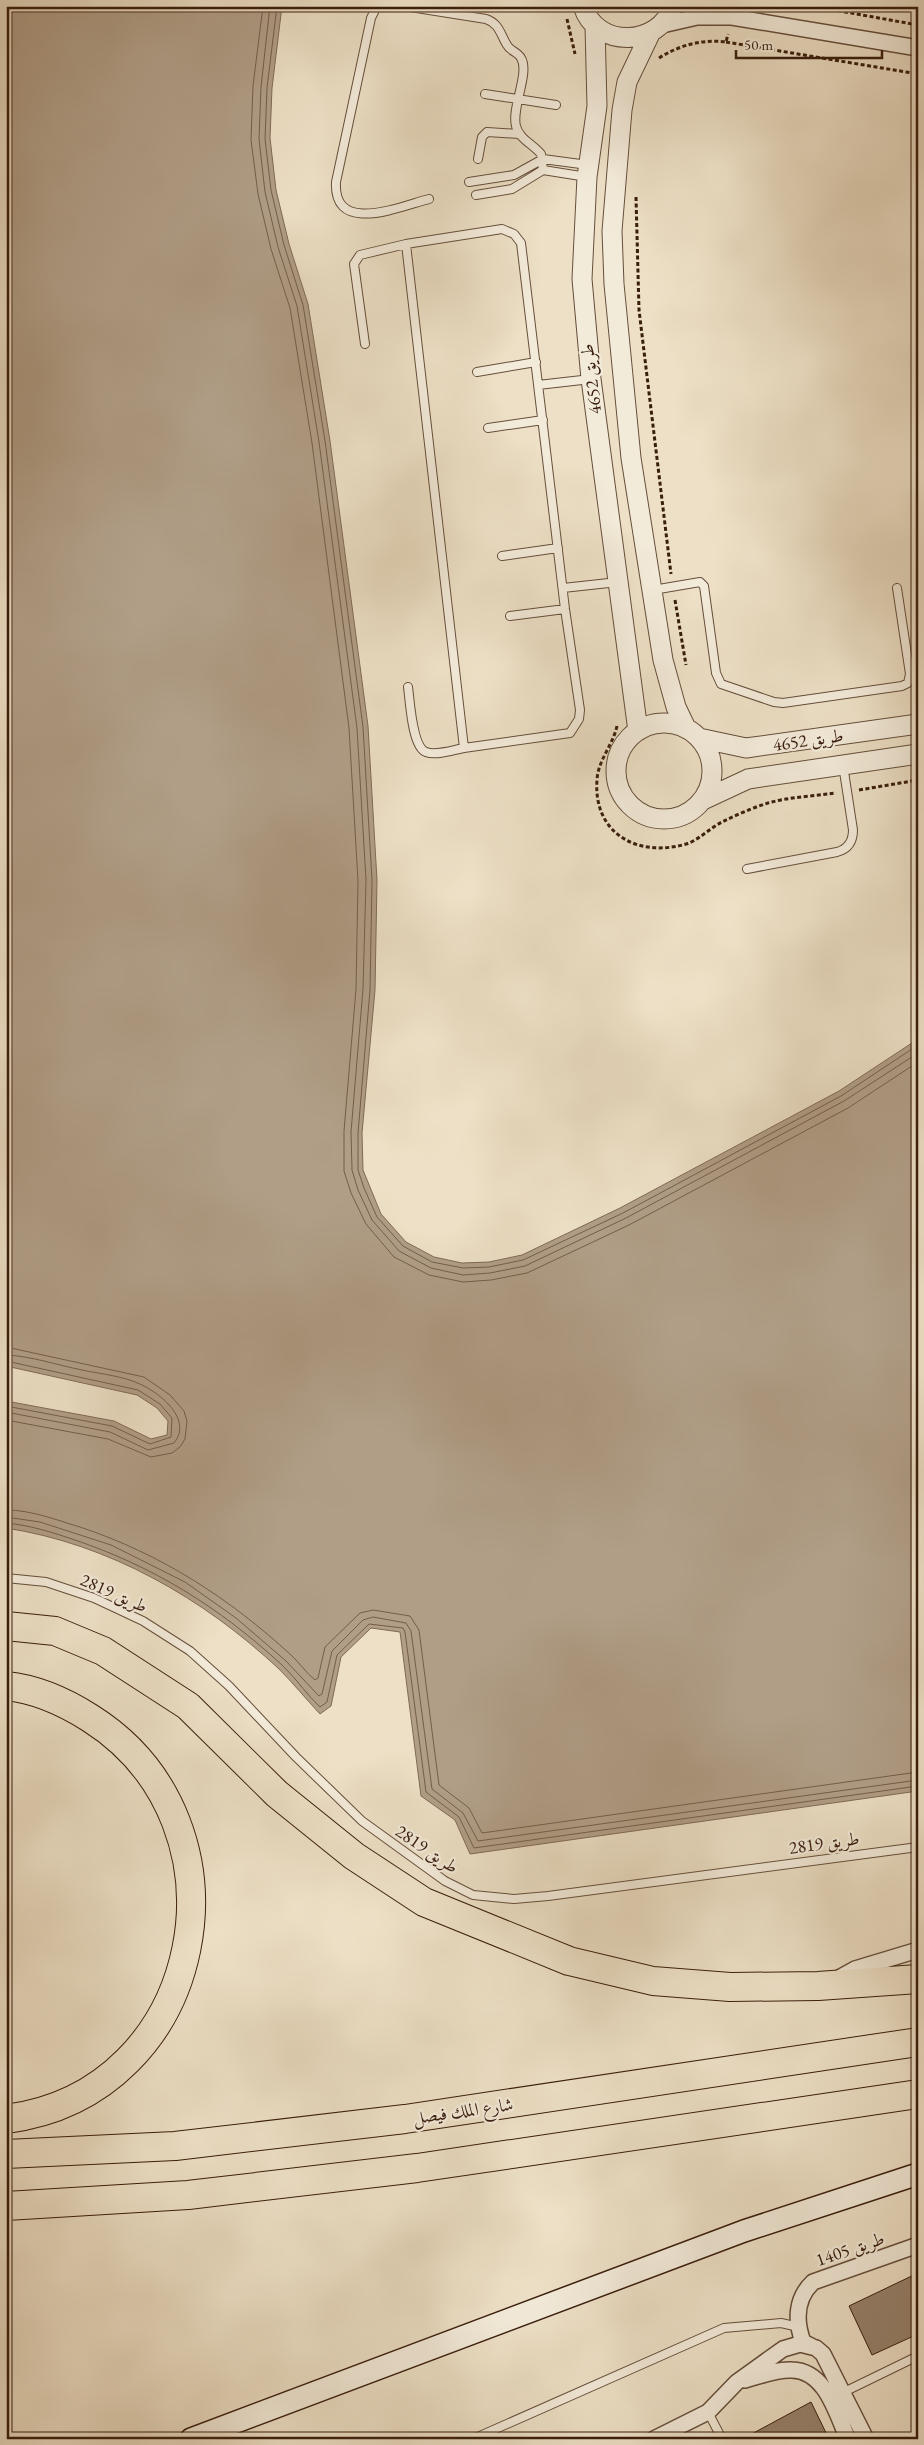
<svg xmlns="http://www.w3.org/2000/svg" width="924" height="2445" font-family="'EB Garamond',Amiri,serif">
  <rect width="100%" height="100%" fill="#ede0c6"/>
  <filter id="stains"><feTurbulence type="fractalNoise" baseFrequency=".004" numOctaves="4"/><feColorMatrix values="0 0 0 0 .2 0 0 0 0 .09 0 0 0 0 .02 0 0 0 .5 -.17"/></filter>
  <radialGradient id="worn" r=".72"><stop offset=".6" stop-color="#630" stop-opacity="0"/><stop offset="1" stop-color="#630" stop-opacity=".3"/></radialGradient>
  <path fill="#b09e87" stroke="#806a56" d="M6,6H282L272,88L270,138L276,190L289,244L308,304L330,441L368,726L377,880L375,990L362,1133L363,1170L381,1214L406,1242L434,1257L462,1263L489,1262L522,1255L620,1208L839,1091L918,1039V1791L470,1854L455,1820L421,1796L400,1632L371,1628L341,1657L331,1706L320,1714C306,1699 293,1683 279,1669C203,1598 109,1544 6,1528V1401L114,1421L151,1439L167,1435L168,1421L157,1408L137,1395L6,1366Z"/>
  <g fill="none" stroke-linecap="round" stroke-linejoin="round">
    <path stroke="#745e4a" stroke-width="1" d="M263,6L253,86L251,140L258,194L271,249L290,308L312,443L349,728L358,881L356,989L344,1131V1171L351,1193L366,1224L394,1257L429,1275L463,1282L491,1280L527,1273L629,1225L848,1108L918,1062
      M270,6L261,87L259,139L265,192L278,247L297,306L319,442L357,728L366,880L363,989L351,1132L352,1170L358,1190L372,1220L399,1251L431,1268L463,1275L490,1273L525,1266L626,1218L844,1101L918,1053
      M277,6L267,88L265,139L271,190L284,245L303,305L325,441L363,727L372,880L370,990L358,1133V1170L364,1188L377,1217L403,1246L432,1262L463,1268L489,1267L523,1260L623,1213L841,1096L918,1045
      M6,1347L144,1377L170,1395L184,1411L187,1421L185,1439L180,1447L172,1453L151,1457L108,1439L6,1420
      M6,1355C31,1356 57,1365 82,1370C101,1374 124,1376 142,1385C161,1394 193,1420 174,1443L148,1450L110,1432L6,1412
      M6,1361L138,1390L160,1404L172,1418L171,1437L150,1444L112,1426L6,1406
      M6,1510C32,1510 56,1520 80,1527C161,1554 229,1598 291,1655C300,1663 306,1673 315,1680L318,1678L325,1647L360,1613L373,1610L410,1616L419,1630L439,1785L469,1808L482,1833L918,1772
      M6,1517L40,1522L111,1545L185,1582L236,1618L286,1661L319,1696L322,1694L332,1651L363,1620L373,1617L406,1623L411,1631L432,1789L463,1813L478,1841L918,1780
      M6,1523C29,1525 51,1532 72,1539C153,1566 219,1607 282,1665C296,1678 306,1694 320,1707L327,1702L337,1655L369,1624L403,1628L405,1632L426,1792L459,1817L474,1848L918,1786"/>
  </g>
  <path fill="#97826d" stroke="#391d0d" d="M918,2273V2334L872,2355L849,2306Z
    M811,2402L829,2439H750L748,2436Z"/>
  <g fill="none" stroke-linecap="round" stroke-linejoin="round">
    <defs>
      <path id="service" d="M377,6L371,18L336,182C333,236 401,206 429,199
        M404,6L486,19C500,24 500,34 507,45C510,51 518,52 521,58C530,73 511,108 516,126C519,139 533,144 541,154L543,170
        M485,94L556,105
        M478,159L482,137L487,132L519,134
        M469,182L514,175L543,159L588,165
        M476,195L512,189L543,170L587,177
        M502,229L514,234L521,243L565,609L580,710L579,719L570,733L464,748L406,244Z
        M365,344L354,264L360,255L406,244
        M477,372L536,362
        M538,385L591,379
        M488,428L543,420
        M502,556L558,548
        M563,588L618,582
        M653,590L700,582L704,586L716,673L721,684L774,702L783,703L902,686L908,683L910,674L897,588
        M510,616L565,609
        M408,687C410,701 412,747 426,752C436,756 453,750 464,748
        M747,869L837,852C848,849 853,841 853,830L843,765
        M6,1578L46,1582L94,1598L143,1621L190,1651L229,1686L296,1757L362,1821L445,1881L473,1895L514,1899L548,1896L918,1847
        M842,2393L918,2356
        M708,2412L722,2439
        M473,2439L724,2328L781,2323L799,2327"/>
      <path id="minor" d="M662,25L697,17H732L918,48
        M837,1979L855,1969L918,1950
        M813,2347L803,2342C795,2320 796,2298 813,2282L918,2245
        M745,2380C760,2376 777,2369 792,2370C826,2371 836,2413 848,2439
        M654,2439L708,2412L737,2382L783,2349L800,2344L816,2348L823,2354L866,2439"/>
      <path id="tertiary" d="M583,6C596,49 659,47 673,6
        M595,26L597,106L587,177L582,279L591,379L638,731
        M650,34L627,82L622,110L612,231L614,284L631,458L663,660L676,707L686,728
        M616 771a48 48 0 1 1 96 0a48 48 0 1 1-96 0Z
        M699,738L746,748L918,724
        M703,800L748,779L918,754"/>
      <path id="secondary" d="M191,2439L744,2231L918,2174"/>
      <path id="motorway" d="M6,1626L55,1631L103,1651L188,1706L277,1794L354,1856L424,1902L569,1961L653,1981L730,1987L818,1986L918,1979
        M6,1686C36,1689 65,1702 90,1718C258,1824 207,2094 6,2119
        M6,2154L175,2146L405,2119L918,2042
        M6,2206L188,2195L417,2168L918,2094"/>
    </defs>
    <use href="#service" stroke="#664e3b" stroke-width="10"/>
    <use href="#minor" stroke="#664e3b" stroke-width="18"/>
    <use href="#tertiary" stroke="#664e3b" stroke-width="21"/>
    <use href="#secondary" stroke="#391d0d" stroke-width="24"/>
    <use href="#motorway" stroke="#391d0d" stroke-width="30"/>
    <path stroke="#391d0d" stroke-width="3" stroke-dasharray="4 2.5" stroke-linecap="butt" d="M812,6L918,25
      M567,19L575,54
      M726,42L918,74
      M659,58C680,45 702,39 726,42L728,34
      M636,197L639,310L671,574
      M675,600L686,665
      M617,726C613,745 598,760 597,780C593,834 638,858 686,844C699,840 710,828 722,822C736,815 752,808 768,803C789,797 814,796 836,793
      M859,790L918,780"/>
    <use href="#service" stroke="#f3ebda" stroke-width="8"/>
    <use href="#minor" stroke="#f3ebda" stroke-width="15"/>
    <use href="#tertiary" stroke="#f3ebda" stroke-width="19"/>
    <use href="#secondary" stroke="#f3ebda" stroke-width="21"/>
    <use href="#motorway" stroke="#ede0c6" stroke-width="28"/>
  </g>
  <g text-anchor="middle" stroke-width="4.5" stroke-linejoin="round" paint-order="stroke">
    <g font-size="18" fill="#391d0d" stroke="#f3ebda">
      <text transform="translate(591 379) rotate(-97)" y="6">طريق 4652</text>
      <text transform="translate(808 740) rotate(-8)" y="6">طريق 4652</text>
      <text transform="translate(114 1593) rotate(24)" y="6">طريق 2819</text>
      <text transform="translate(824 1843) rotate(-8)" y="6">طريق 2819</text>
      <text transform="translate(427 1849) rotate(34)" y="6">طريق 2819</text>
      <text transform="translate(463 2111) rotate(-8)" y="6">شارع الملك فيصل</text>
      <text transform="translate(850 2249) rotate(-19)" y="6">طريق 1405</text>
    </g>
  </g>
  <rect width="924" height="2445" fill="none" stroke="#ede0c6" stroke-width="25"/>
  <rect x="8" y="8" width="909" height="2430" fill="none" stroke="#391d0d" stroke-width="2.5"/>
  <rect x="12" y="12" width="899" height="2420" fill="none" stroke="#391d0d"/>
  <path d="M736 50v8h146v-8" fill="none" stroke="#391d0d" stroke-width="2.5"/>
  <text x="744" y="50" font-size="15" fill="#391d0d" stroke="#f3ebda" stroke-width="4" paint-order="stroke">50 m</text>
  <rect width="100%" height="100%" filter="url(#stains)"/>
  <rect width="100%" height="100%" fill="url(#worn)"/>
</svg>
